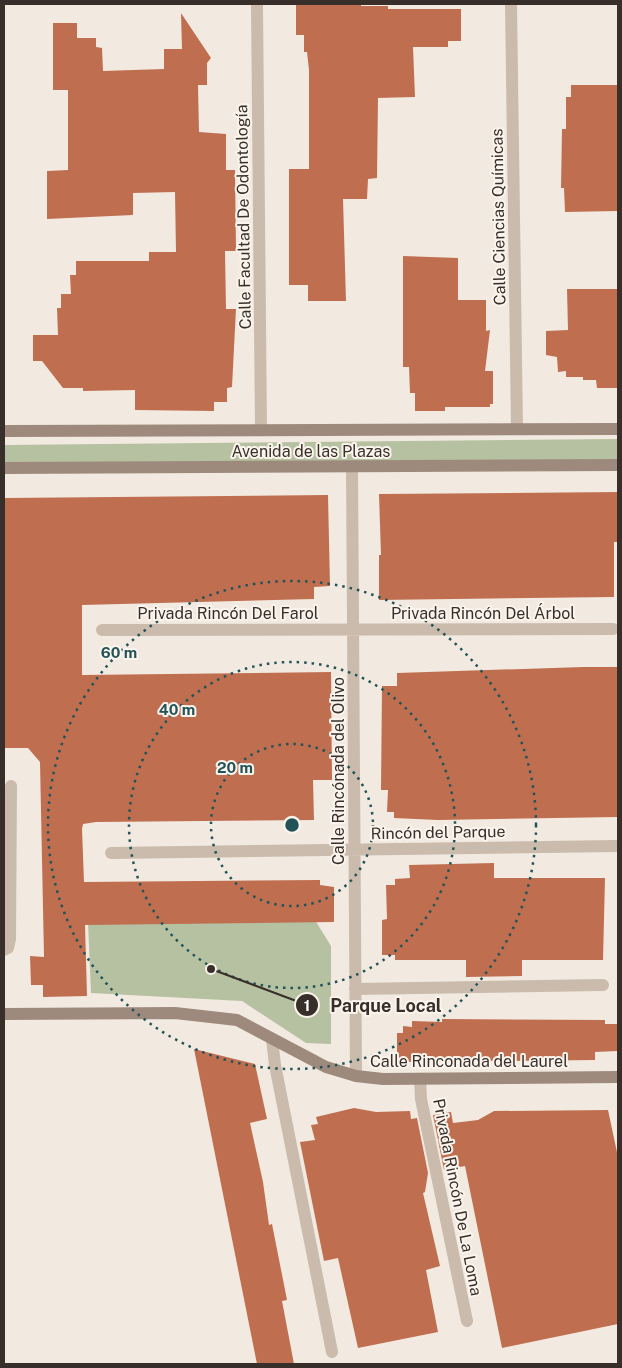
<svg xmlns="http://www.w3.org/2000/svg" width="622" height="1368" font-family="'Public Sans',sans-serif">
  <rect width="100%" height="100%" fill="#f2eae0"/>
  <path fill="#b5c1a0" d="M618,439V469L4,463V445Z
    M315,920L331,946V1044L306,1043L242,1001L91,993L88,922Z"/>
  <path fill="#c06e50" d="M296,4H361V6H388V9H461V41H448V47H413L415,97L378,98L377,178L368,179L367,199H343L346,301H308V285H289V169H309V70L307,52H304V35H296Z
    M181,13L211,58L207,63V85H198L199,132L226,134V170H235L236,251H225L226,309H236L232,387L227,388V402H214V411L135,410V390L83,391V388H63L42,361H33V335H58L57,308H61V294H71L70,275H76V261H149V252H176L175,192L133,193V215L47,219V171L68,170V90H53V23H77V38H96V47L102,48L103,71L164,69V49H182Z
    M571,85H618V211L565,212L564,188H561L562,129H566V97H571Z
    M403,256L458,258V300H486V331L490,330L485,371H493V404H490V407H445V411H415V393H410L409,367H403Z
    M567,289H618L617,388H597L596,380H583V377H566V371L558,372L557,357L546,355V331L568,330Z
    M618,492V542H614V597L379,600V555H381L379,494Z
    M328,495L330,586L314,587V599L82,605V675L331,672L332,780H313L314,820L96,822L83,824L82,829L84,882L320,880V885L334,887V922L85,925L87,996L43,997V985H31L30,956L44,957L40,762L28,748H4V498Z
    M583,667H618V817L438,820L394,818V812H387L388,790H381L382,686H397V673Z
    M494,863V878H605L603,960H522V976L466,977V960H395V955H382V920L387,919L386,885H395V879L410,878L409,865Z
    M442,1019L605,1020V1024H618V1051L595,1052V1060L397,1062V1033H403V1026L412,1027V1021L442,1022Z
    M194,1049L255,1064L267,1119L250,1123L263,1182L269,1225L272,1224L287,1300L282,1301L294,1364H257Z
    M354,1108L376,1112L410,1111L411,1119L417,1118L428,1173L425,1192L423,1193L440,1266L426,1270L438,1332L358,1348L338,1258L324,1261L300,1142L315,1140L311,1125L318,1124L316,1117Z
    M608,1110L618,1157V1324L502,1348L465,1166L444,1170L433,1115L451,1112L453,1123L478,1120L494,1111Z"/>
  <g fill="none" stroke-linecap="round" stroke-linejoin="round">
    <path stroke="#cabbac" stroke-width="12" d="M257,4L261,430
      M511,4L517,429
      M352,467L356,1076
      M102,630L613,629
      M111,853L616,846
      M4,950L8,948L10,939L11,786
      M355,989L603,985
      M272,1039L275,1065L332,1352
      M420,1080L421,1099L467,1321"/>
    <path stroke="#9e8a7d" stroke-width="12" d="M4,431L618,429
      M4,468L618,465
      M4,1014L175,1013L237,1020L326,1067L356,1076L383,1079L618,1077"/>
  </g>
  <g fill="none" stroke="#225358" stroke-width="2.5" stroke-dasharray="2.5 5">
    <circle cx="292" cy="825" r="81"/>
    <circle cx="292" cy="825" r="163"/>
    <circle cx="292" cy="825" r="244"/>
  </g>
  <g text-anchor="middle" stroke-width="4" stroke-linejoin="round" paint-order="stroke">
    <g font-size="16" fill="#382f2b" stroke="#faf4ec">
      <text transform="translate(243 217) rotate(-91)" y="6">Calle Facultad De Odontología</text>
      <text transform="translate(498 217) rotate(-91)" y="6">Calle Ciencias Químicas</text>
      <text x="311" y="457">Avenida de las Plazas</text>
      <text x="228" y="619">Privada Rincón Del Farol</text>
      <text x="483" y="619">Privada Rincón Del Árbol</text>
      <text transform="translate(338 771) rotate(-90)" y="6">Calle Rincónada del Olivo</text>
      <text transform="translate(438 832) rotate(-1)" y="6">Rincón del Parque</text>
      <text x="469" y="1067">Calle Rinconada del Laurel</text>
      <text transform="translate(458 1197) rotate(79)" y="6">Privada Rincón De La Loma</text>
    </g>
  </g>
  <circle cx="292" cy="825" r="8" fill="#225358" stroke="#faf4ec" stroke-width="2.5"/>
  <g font-size="15" text-anchor="middle" font-weight="bold" fill="#225358" stroke="#faf4ec" stroke-width="4" stroke-linejoin="round" paint-order="stroke">
    <text x="119" y="658">60 m</text>
    <text x="177" y="715">40 m</text>
    <text x="235" y="773">20 m</text>
  </g>
  <path fill="none" stroke="#382f2b" stroke-width="2" d="M211 969L307 1005"/>
  <g fill="#382f2b" stroke="#faf4ec" stroke-width="2">
    <circle cx="211" cy="969" r="5"/>
    <circle cx="307" cy="1005" r="12"/>
  </g>
  <g font-size="15" text-anchor="middle" font-weight="bold" fill="#fff">
    <text x="307" y="1011">1</text>
  </g>
  <g font-size="18" text-anchor="middle" font-weight="bold" fill="#382f2b" stroke="#faf4ec" stroke-width="4" stroke-linejoin="round" paint-order="stroke">
    <text x="386" y="1012">Parque Local</text>
  </g>
  <rect width="622" height="1368" fill="none" stroke="#382f2b" stroke-width="10"/>
</svg>
